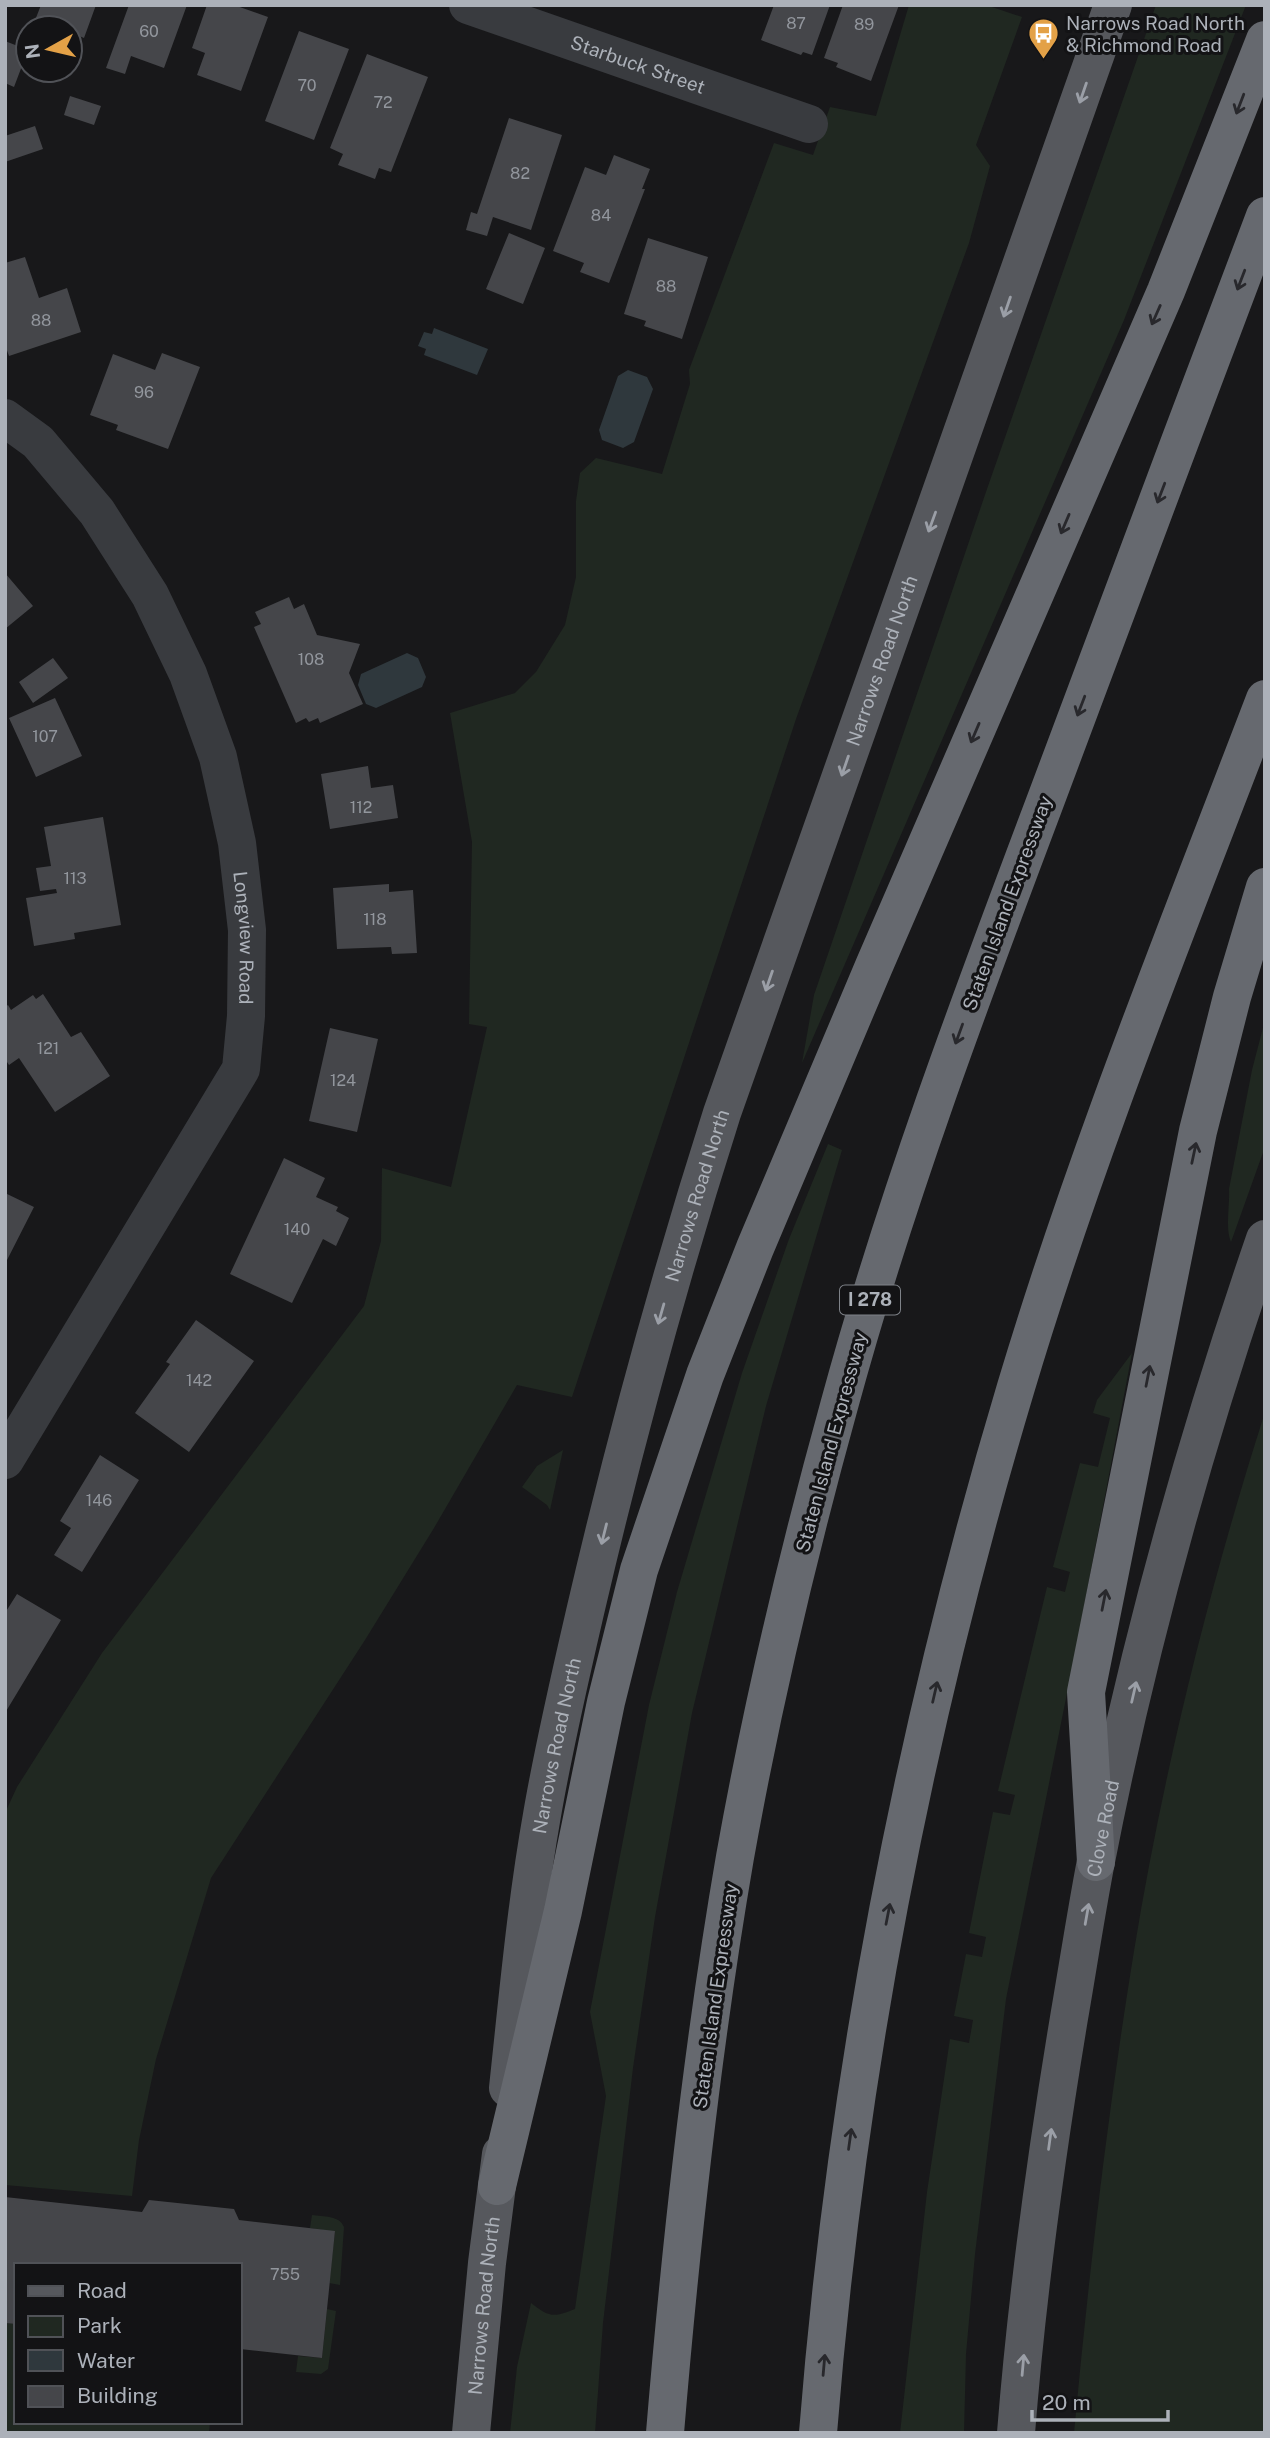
<svg xmlns="http://www.w3.org/2000/svg" width="1270" height="2438" font-family="'Public Sans',sans-serif">
  <rect width="100%" height="100%" fill="#18181a"/>
  <path fill="#202821" d="M909,5H986L1022,17L976,145L990,166L969,243L796,719L572,1397L517,1385L434,1528L365,1640L211,1878L156,2059L139,2140L132,2196L5,2185V1813L17,1787L102,1653L364,1306L381,1241L382,1168L451,1187L487,1027L469,1024L472,842L450,713L515,693L536,672L565,625L576,577V501L580,473L596,458L662,474L690,384L689,370L774,143L813,155L830,107L876,116Z
    M1156,5H1246L1124,320L802,1063L814,995L987,489Z
    M1265,1020V1147L1231,1242C1225,1229 1230,1205 1229,1189L1252,1070Z
    M828,1144L842,1150L766,1406L692,1713L655,1917L633,2068L603,2323L595,2433H510L517,2367L531,2303C549,2317 553,2318 575,2309L606,2096L590,2012L649,1705L677,1592L742,1373L789,1239Z
    M1132,1353L1080,1628L1006,1999L975,2254L966,2354L964,2433H900L927,2192L950,2039L969,2043L973,2020L954,2016L966,1954L982,1957L986,1937L969,1933L993,1812L1010,1815L1015,1795L998,1791L1047,1587L1065,1592L1070,1572L1053,1567L1080,1463L1098,1467L1110,1418L1093,1413L1097,1400Z
    M1265,1412V2433H1074C1089,2271 1108,2111 1134,1951C1164,1768 1209,1588 1265,1412Z
    M563,1450L550,1510L547,1505L522,1487L537,1466Z
    M312,2215C323,2217 339,2215 344,2227L340,2285L329,2283L335,2232L310,2228Z
    M327,2309L336,2311L328,2369L321,2374L296,2372L298,2356L322,2358Z
    M5,2323L16,2324V2422H210L209,2433H5Z"/>
  <path fill="#2f383d" d="M434,328L488,349L477,375L424,355L426,349L418,346L424,332L432,334Z
    M628,370L647,377L653,389L634,442L623,448L602,440L599,430L618,376Z
    M407,653L418,658L426,677L422,687L376,708L366,704L358,685L361,674Z"/>
  <path fill="#45464a" d="M41,5H96L84,38L70,32V28L53,26L52,28H32Z
    M129,5H187L164,68L131,56L125,74L106,68Z
    M207,5H234L268,17L241,91L197,75L205,53L192,48Z
    M774,5H830L812,55L803,52L801,55L761,40Z
    M843,5H899L871,81L836,67L838,63L824,58Z
    M299,31L349,49L314,140L265,121Z
    M5,41L28,50L14,87L5,83Z
    M367,54L428,77L391,172L379,168L375,179L338,165L343,154L330,148Z
    M70,96L101,106L94,125L64,115Z
    M509,118L562,135L531,230L493,217L487,236L466,230L471,212L477,214Z
    M35,126L43,149L5,162V136Z
    M614,155L650,169L642,189H645L609,283L580,272L584,263L553,251L585,167L606,175Z
    M509,233L545,248L523,304L486,289Z
    M648,238L708,257L682,339L644,326L646,321L624,314Z
    M25,257L39,298L67,288L81,332L9,356L5,345V263Z
    M162,353L200,367L168,449L116,430L118,425L90,415L113,354L155,370Z
    M5,573L33,606L5,629Z
    M289,597L294,609L304,604L317,635L360,644L349,673L363,704L320,723L318,718L309,722L306,718L296,723L254,627L261,624L255,612Z
    M53,658L68,678L33,703L19,682Z
    M55,698L82,756L36,777L9,718Z
    M368,766L371,788L393,785L398,818L330,829L321,774Z
    M103,817L121,925L74,933L75,939L34,946L26,898L57,893L56,889L40,891L36,868L51,866L44,827Z
    M389,884V892L413,890L417,953L392,954L391,947L337,949L333,888Z
    M43,994L71,1037L81,1032L110,1076L55,1112L19,1058L9,1065L5,1059V1007L8,1005L11,1010L33,995L36,999Z
    M330,1028L378,1039L357,1132L309,1121Z
    M284,1158L325,1178L316,1197L338,1207L336,1211L349,1218L336,1246L323,1239L292,1303L230,1274Z
    M5,1193L34,1207L5,1264Z
    M196,1320L254,1361L189,1452L135,1413L170,1364L166,1362Z
    M100,1455L139,1480L82,1572L54,1555L71,1528L60,1521Z
    M17,1594L61,1620L5,1713V1613Z
    M5,2197L142,2212L149,2200L234,2209L239,2220L335,2231L322,2358L240,2349V2265H16V2324L5,2323Z"/>
  <g fill="none" stroke-linecap="round" stroke-linejoin="round">
    <g stroke="#393b3f" stroke-width="38">
      <path id="s1" d="M468,5L809,124"/>
      <path id="s2" d="M5,418L38,442L97,512L150,595L188,674L218,757L237,843L247,930L246,1016L241,1069L5,1460"/>
    </g>
    <g stroke="#56585d" stroke-width="38">
      <path id="s3" d="M508,2088C518,1996 526,1905 542,1815C554,1745 570,1677 586,1608C625,1441 670,1276 722,1113L1113,5"/>
      <path id="s4" d="M471,2433L487,2263L501,2154"/>
      <path id="s5" d="M1016,2433C1027,2294 1046,2156 1069,2018C1078,1966 1086,1913 1096,1861C1137,1650 1195,1442 1265,1239"/>
    </g>
    <path stroke="#66696f" stroke-width="38" d="M1096,1862L1086,1692L1198,1131L1232,997L1265,887
      M497,2186L563,1911L606,1702L639,1570L705,1375L755,1248L874,966L1166,291L1265,40
      M665,2433C681,2240 702,2048 735,1857C762,1706 798,1554 839,1406C895,1200 970,1001 1045,802C1118,607 1191,411 1265,216
      M818,2433C846,2079 914,1727 1016,1387C1086,1153 1178,927 1265,699"/>
  </g>
  <defs><path id="oneway-shaft" d="M-6 0H5M1.5-3L5.5 0L1.5 3" fill="none" stroke-width="1.6" stroke-linecap="round" stroke-linejoin="round" transform="scale(1.75)"/></defs>
  <g stroke="#9b9fa7">
    <use href="#oneway-shaft" transform="translate(1083 93) rotate(109)"/>
    <use href="#oneway-shaft" transform="translate(1007 307) rotate(109)"/>
    <use href="#oneway-shaft" transform="translate(932 522) rotate(110)"/>
    <use href="#oneway-shaft" transform="translate(845 766) rotate(109)"/>
    <use href="#oneway-shaft" transform="translate(769 981) rotate(109)"/>
    <use href="#oneway-shaft" transform="translate(661 1314) rotate(106)"/>
    <use href="#oneway-shaft" transform="translate(604 1534) rotate(104)"/>
    <use href="#oneway-shaft" transform="translate(1134 1692) rotate(-77)"/>
    <use href="#oneway-shaft" transform="translate(1087 1914) rotate(-80)"/>
    <use href="#oneway-shaft" transform="translate(1050 2139) rotate(-82)"/>
    <use href="#oneway-shaft" transform="translate(1023 2365) rotate(-85)"/>
  </g>
  <g stroke="#28282c">
    <use href="#oneway-shaft" transform="translate(1240 104) rotate(111)"/>
    <use href="#oneway-shaft" transform="translate(1241 280) rotate(111)"/>
    <use href="#oneway-shaft" transform="translate(1156 315) rotate(114)"/>
    <use href="#oneway-shaft" transform="translate(1161 493) rotate(111)"/>
    <use href="#oneway-shaft" transform="translate(1065 524) rotate(113)"/>
    <use href="#oneway-shaft" transform="translate(1081 706) rotate(111)"/>
    <use href="#oneway-shaft" transform="translate(975 733) rotate(113)"/>
    <use href="#oneway-shaft" transform="translate(959 1034) rotate(110)"/>
    <use href="#oneway-shaft" transform="translate(1194 1153) rotate(-78)"/>
    <use href="#oneway-shaft" transform="translate(1148 1376) rotate(-79)"/>
    <use href="#oneway-shaft" transform="translate(1104 1600) rotate(-79)"/>
    <use href="#oneway-shaft" transform="translate(935 1692) rotate(-77)"/>
    <use href="#oneway-shaft" transform="translate(888 1914) rotate(-79)"/>
    <use href="#oneway-shaft" transform="translate(850 2139) rotate(-82)"/>
    <use href="#oneway-shaft" transform="translate(824 2365) rotate(-85)"/>
  </g>
  <defs>
    <symbol id="bus-pin" viewBox="-11 -11 22 30"><path d="M0 17L-7.5 6A9.5 9.5 0 1 1 7.5 6Z" fill="#e3a147" stroke="#131315"/><path d="M-5-6H5V4H4V6H2V4H-2V6H-4V4H-5ZM-3.5-4V0h7V-4ZM-3.5 1.2v1.5H-2V1.2ZM2 1.2v1.5H3.5V1.2Z" fill="#fff"/></symbol>
  </defs>
  <g fill-rule="evenodd">
    <use href="#bus-pin" x="1026" y="16" width="35" height="47"/>
  </g>
  <g text-anchor="middle" stroke-width="6" stroke-linejoin="round" paint-order="stroke">
    <g font-size="16" fill="#92969d">
      <text x="796" y="29">87</text>
      <text x="864" y="30">89</text>
      <text x="149" y="37">60</text>
      <text x="307" y="91">70</text>
      <text x="383" y="108">72</text>
      <text x="520" y="179">82</text>
      <text x="601" y="221">84</text>
      <text x="666" y="292">88</text>
      <text x="41" y="326">88</text>
      <text x="144" y="398">96</text>
      <text x="311" y="665">108</text>
      <text x="45" y="742">107</text>
      <text x="361" y="813">112</text>
      <text x="75" y="884">113</text>
      <text x="375" y="925">118</text>
      <text x="48" y="1054">121</text>
      <text x="343" y="1086">124</text>
      <text x="297" y="1235">140</text>
      <text x="199" y="1386">142</text>
      <text x="99" y="1506">146</text>
      <text x="285" y="2280">755</text>
    </g>
    <rect fill="#131315" stroke="#7e8288" stroke-width="2" x="840" y="1285.5" width="60" height="29" rx="5"/>
    <g font-size="18" font-weight="bold" fill="#acb1b9">
      <text x="870" y="1306">I 278</text>
    </g>
    <g font-size="19" fill="#acb1b9" stroke="#131315" text-anchor="start">
      <text x="1066" y="30">Narrows Road North<tspan x="1066" dy="22">&amp; Richmond Road</tspan></text>
    </g>
    <g font-size="19" fill="#acb1b9" stroke="#131315">
      <text dy="7" stroke="none"><textPath href="#s1" startOffset="180">Starbuck Street</textPath></text>
      <text dy="7" stroke="none"><textPath href="#s3" startOffset="1480">Narrows Road North</textPath></text>
      <text transform="translate(1007 903) rotate(-70)" y="7">Staten Island Expressway</text>
      <text dy="7" stroke="none"><textPath href="#s2" startOffset="590">Longview Road</textPath></text>
      <text dy="7" stroke="none"><textPath href="#s3" startOffset="914">Narrows Road North</textPath></text>
      <text transform="translate(831 1442) rotate(-75)" y="7">Staten Island Expressway</text>
      <text dy="7" stroke="none"><textPath href="#s3" startOffset="346">Narrows Road North</textPath></text>
      <text dy="7" stroke="none"><textPath href="#s5" startOffset="611">Clove Road</textPath></text>
      <text transform="translate(715 1996) rotate(-82)" y="7">Staten Island Expressway</text>
      <text dy="7" stroke="none"><textPath href="#s4" startOffset="128">Narrows Road North</textPath></text>
    </g>
  </g>
  <rect width="1270" height="2438" fill="none" stroke="#acb1b9" stroke-width="14"/>
  <rect x="14" y="2263" width="228" height="161" fill="#131315" stroke="#505257" stroke-width="2"/>
  <rect x="28" y="2286" width="35" height="10" fill="#56585d" stroke="#505257" stroke-width="2"/>
  <text x="77" y="2298" font-size="21" fill="#acb1b9">Road</text>
  <rect x="28" y="2316" width="35" height="21" fill="#202821" stroke="#505257" stroke-width="2"/>
  <text x="77" y="2333" font-size="21" fill="#acb1b9">Park</text>
  <rect x="28" y="2350" width="35" height="21" fill="#2f383d" stroke="#505257" stroke-width="2"/>
  <text x="77" y="2368" font-size="21" fill="#acb1b9">Water</text>
  <rect x="28" y="2386" width="35" height="21" fill="#45464a" stroke="#505257" stroke-width="2"/>
  <text x="77" y="2403" font-size="21" fill="#acb1b9">Building</text>
  <g transform="translate(49 49) rotate(262)"><circle r="33" fill="#131315" stroke="#505257" stroke-width="2"/>
  <path d="M0-5L12 26L0 18L-12 26Z" fill="#e3a147"/>
  <text y="-10" font-size="19" font-weight="bold" text-anchor="middle" fill="#acb1b9">N</text>
  </g>
  <path d="M1032 2410v10h136v-10" fill="none" stroke="#acb1b9" stroke-width="3.5"/>
  <text x="1042" y="2410" font-size="21" fill="#acb1b9" stroke="#131315" stroke-width="5" paint-order="stroke">20 m</text>
</svg>
